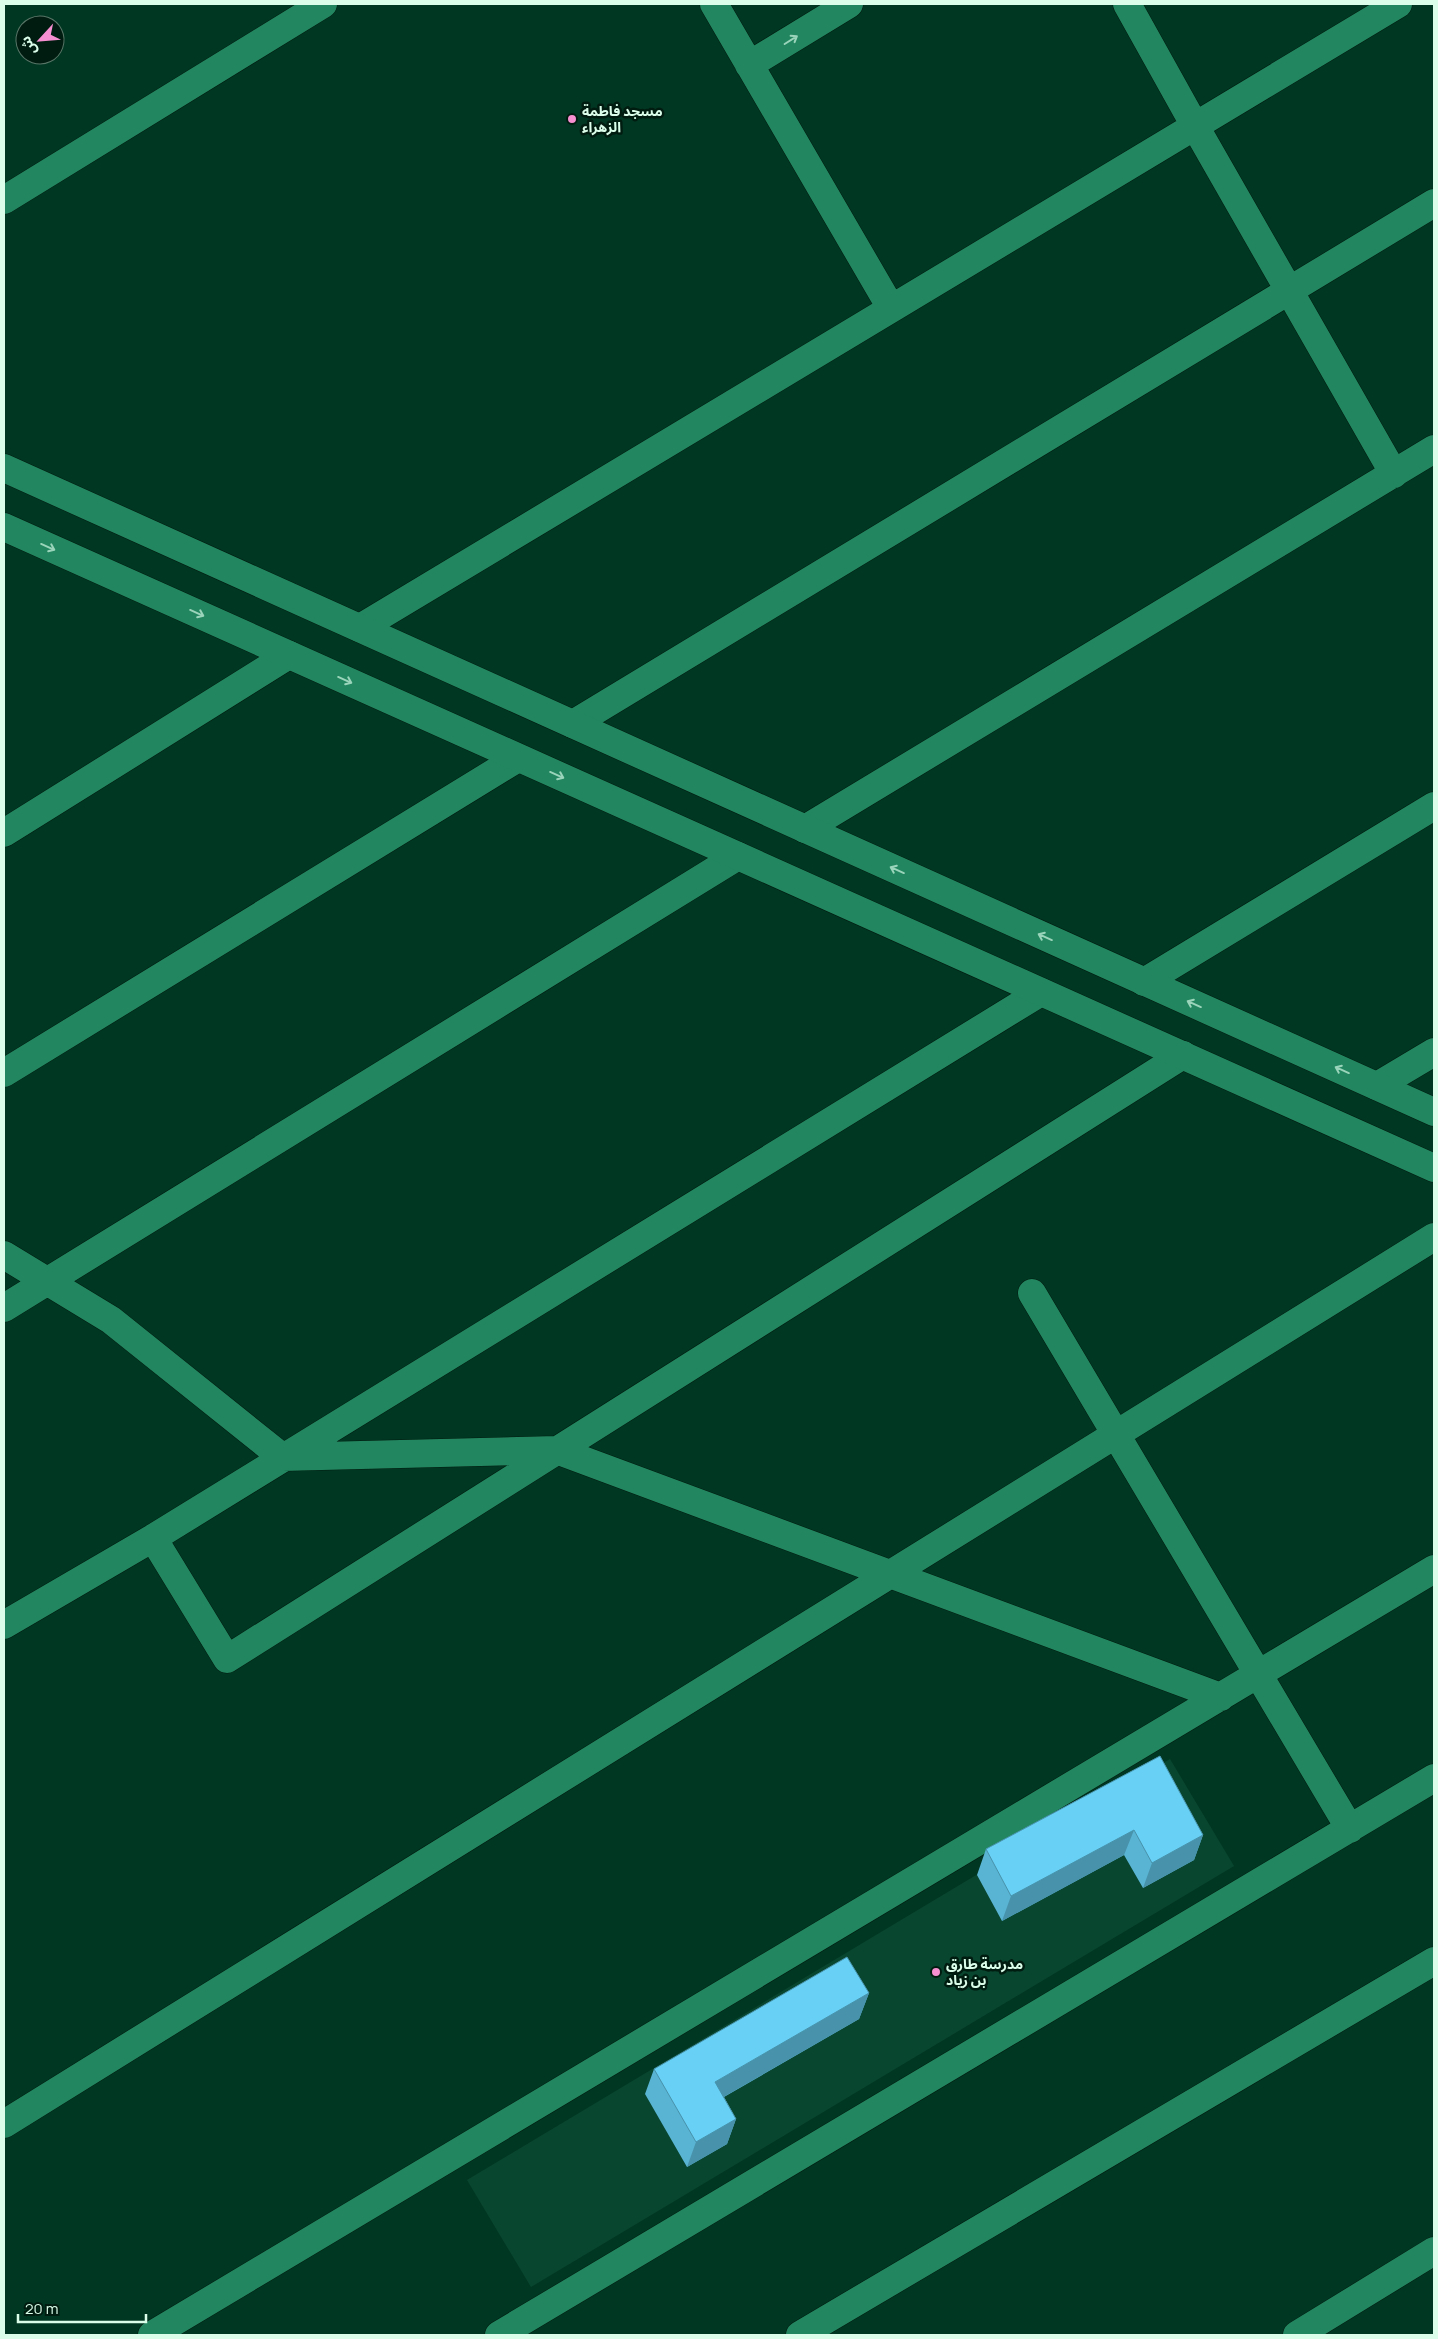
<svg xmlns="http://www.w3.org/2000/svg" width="1438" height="2339" font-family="Manrope,'Noto Sans Arabic',sans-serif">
  <rect width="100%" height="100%" fill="#003723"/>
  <path fill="#094630" d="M1170,1759L1234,1866L531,2287L467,2180Z"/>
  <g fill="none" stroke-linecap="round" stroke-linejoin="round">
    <defs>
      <path id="minor" d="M714,4L891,308
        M1127,4L1195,126L1394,474
        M749,65L849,4
        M4,200L323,4
        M360,628L1398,4
        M573,724L1434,203
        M805,829L1434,449
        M4,833L289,655
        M1144,982L1434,806
        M4,1073L518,758
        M1377,1086L1434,1052
        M4,1255L111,1320L282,1457L556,1450L1221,1697
        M1032,1293L1350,1829
        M4,1308L738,856
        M153,1538L227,1659L1183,1055
        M4,1625L153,1538L1041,992
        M4,2124L1434,1237
        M152,2335L1434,1569
        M499,2335L1434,1778
        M800,2335L1434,1961
        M1297,2335L1434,2251"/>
      <path id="secondary" d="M4,468L1434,1112
        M4,527L1434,1168"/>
    </defs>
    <use href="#minor" stroke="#001c10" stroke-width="29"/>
    <use href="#secondary" stroke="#001c10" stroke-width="29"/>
    <use href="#minor" stroke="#228760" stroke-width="28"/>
    <use href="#secondary" stroke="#228760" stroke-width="28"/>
  </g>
  <path fill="#59b3d2" d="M1160,1756L1203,1835L1194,1860L1143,1888L1124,1855L1002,1921L977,1875L986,1849Z
    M869,1993L859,2019L724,2097L736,2119L727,2144L687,2167L645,2094L654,2069Z"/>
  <path fill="#4892ab" d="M1134,1830L1124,1855L1002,1921L1011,1896Z
    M1203,1835L1194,1860L1143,1888L1152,1863Z
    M869,1993L859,2019L706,2107L715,2082Z
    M736,2119L727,2144L687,2167L696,2142Z"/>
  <path fill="#67d0f4" stroke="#4892ab" d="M1160,1756L1203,1835L1152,1863L1134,1830L1011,1896L986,1849Z
    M847,1957L869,1993L715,2082L736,2119L696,2142L654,2069Z"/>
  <defs><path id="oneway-shaft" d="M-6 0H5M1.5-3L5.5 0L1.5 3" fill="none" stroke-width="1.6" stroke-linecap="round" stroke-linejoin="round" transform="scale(1.25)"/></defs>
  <g stroke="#9ad4ba">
    <use href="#oneway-shaft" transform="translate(791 40) rotate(-32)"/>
    <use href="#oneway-shaft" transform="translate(48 547) rotate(24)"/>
    <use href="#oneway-shaft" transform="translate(197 613) rotate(24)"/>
    <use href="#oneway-shaft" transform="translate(345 680) rotate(24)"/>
    <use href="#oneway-shaft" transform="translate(557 775) rotate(24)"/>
    <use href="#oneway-shaft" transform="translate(897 870) rotate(-156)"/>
    <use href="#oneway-shaft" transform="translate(1045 937) rotate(-156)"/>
    <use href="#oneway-shaft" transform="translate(1194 1004) rotate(-156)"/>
    <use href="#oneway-shaft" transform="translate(1342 1070) rotate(-156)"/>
  </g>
  <g fill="#f690d0" stroke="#001c10" stroke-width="2">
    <circle cx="572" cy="119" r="5"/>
    <circle cx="936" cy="1972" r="5"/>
  </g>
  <g text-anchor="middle" stroke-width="5" stroke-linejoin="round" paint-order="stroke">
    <g font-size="14" font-weight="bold" fill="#dbfeeb" stroke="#001c10" text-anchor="start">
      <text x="582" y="116">مسجد فاطمة<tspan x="582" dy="16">الزهراء</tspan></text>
      <text x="946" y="1969">مدرسة طارق<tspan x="946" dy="16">بن زياد</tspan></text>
    </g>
  </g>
  <rect width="1438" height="2339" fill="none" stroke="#dbfeeb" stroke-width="10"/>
  <g transform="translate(40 40) rotate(244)"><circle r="24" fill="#001c10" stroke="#587668"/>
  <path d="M0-4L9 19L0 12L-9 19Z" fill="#f690d0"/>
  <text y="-8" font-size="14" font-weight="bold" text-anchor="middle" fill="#dbfeeb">ش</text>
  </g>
  <path d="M18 2314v8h128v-8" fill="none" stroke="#dbfeeb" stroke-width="2.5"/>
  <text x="25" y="2314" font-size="15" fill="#dbfeeb" stroke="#001c10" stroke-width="4" paint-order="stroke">20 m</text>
</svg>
